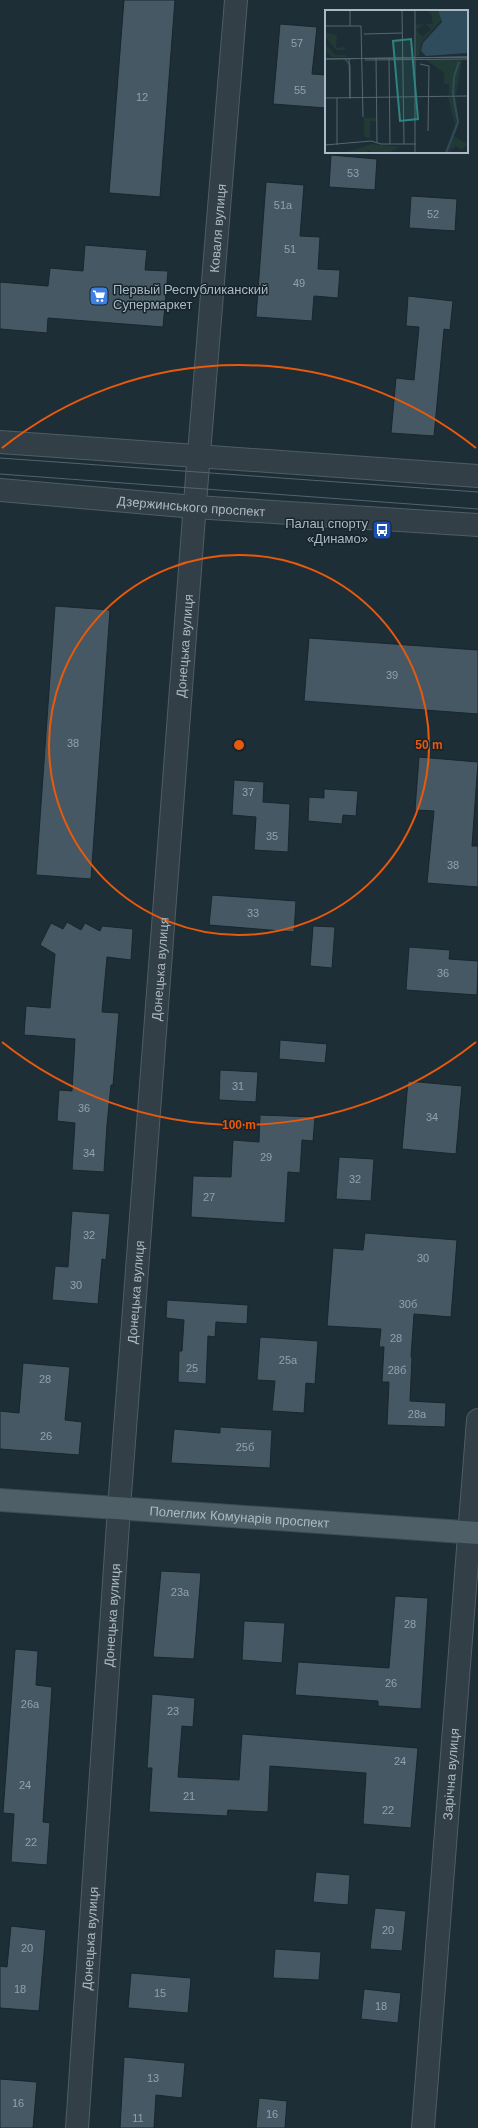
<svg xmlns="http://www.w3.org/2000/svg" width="478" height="2128" font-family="Arial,sans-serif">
  <rect width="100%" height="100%" fill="#1e2e36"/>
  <path fill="#465863" stroke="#19262d" d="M124,0H175L160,197L109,193Z
    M280,24L317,27L312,74L326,75V108L273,104Z
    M331,155L377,159L375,190L329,187Z
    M266,182L304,185L300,236L320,237L318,269L340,270L338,298L314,296L312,321L256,317Z
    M411,196L457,199L455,231L409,228Z
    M85,245L147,250L145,270L168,271L163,327L48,318L47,333L0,329V282L48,286L50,268L83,271Z
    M408,296L453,301L450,330L444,329L434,436L391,433L396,378L414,380L419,327L406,326Z
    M55,606L110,610L91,879L36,875Z
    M309,638L478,650V714L304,701Z
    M419,757L478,762L472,846H478V887L427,883L434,811L415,810Z
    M234,780L264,782L263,802L290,804L288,852L254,850L256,817L232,815Z
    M324,789L358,791L356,816L343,815L342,824L308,821L309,797L324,798Z
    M212,895L296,901L294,932L209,925Z
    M67,922L81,930L85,923L100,931L102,926L133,929L131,960L107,957L102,1012L119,1013L113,1085H111L107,1125L104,1172L72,1170L75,1123L57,1121L59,1090L72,1091L75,1039L24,1035L26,1006L50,1008L55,954L40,945L51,923L63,929Z
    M313,926L335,927L332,968L310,966Z
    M409,947L450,950L449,959L478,961L477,995L406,990Z
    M280,1040L327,1044L325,1063L279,1059Z
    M220,1070L258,1072L256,1102L219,1100Z
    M408,1081L462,1086L456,1154L402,1149Z
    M260,1115L315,1117L313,1141L302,1140L300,1173L288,1172L285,1223L191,1217L193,1176L231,1177L233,1140L259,1142Z
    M339,1157L374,1159L371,1201L336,1199Z
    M72,1211L110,1214L106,1260L102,1259L98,1304L52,1300L55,1266L68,1267Z
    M365,1233L457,1240L451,1317L414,1314L411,1357L412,1358L410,1401L446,1403L445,1427L387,1425L389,1382H382L384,1347H379L381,1329L327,1326L333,1248L363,1250Z
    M167,1300L248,1305L247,1324L216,1322L215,1337L208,1336L206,1384L178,1382L179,1351H182L184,1320L166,1318Z
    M260,1337L318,1341L315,1384L306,1383L304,1413L272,1411L275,1381L257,1380Z
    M23,1363L70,1367L65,1420L82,1422L79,1455L0,1449V1411L19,1413Z
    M220,1427L272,1430L270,1468L171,1463L174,1429L220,1433Z
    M161,1571L201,1573L194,1659L153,1657Z
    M395,1596L428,1598L421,1709L378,1706V1701L295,1695L298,1662L389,1668Z
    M244,1621L285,1623L282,1663L242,1660Z
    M15,1649L38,1651L36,1685L52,1687L43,1822L50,1823L47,1865L11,1862L14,1814L3,1813Z
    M152,1694L195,1698L193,1727L182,1726L178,1777L239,1780L242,1734L418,1748L411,1828L363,1824L366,1773L270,1766L268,1812L228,1810L227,1816L149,1812L152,1768H147Z
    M316,1872L350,1875L348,1905L313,1902Z
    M375,1908L406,1911L402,1951L370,1949Z
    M11,1926L46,1930L39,2011L0,2008V1966L7,1967Z
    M275,1949L321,1952L319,1980L273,1978Z
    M131,1973L191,1978L188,2013L128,2008Z
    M364,1989L401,1993L398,2023L361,2019Z
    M124,2057L185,2063L182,2098L156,2095L154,2128H120Z
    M0,2079L37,2082L33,2128H0Z
    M259,2098L287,2101L285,2128H256Z"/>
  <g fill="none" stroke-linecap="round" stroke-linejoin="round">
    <defs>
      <g id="minor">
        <path id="s1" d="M423,2128L478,1420"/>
      </g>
      <g id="tertiary">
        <path d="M0,442L478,476"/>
        <path id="s2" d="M0,490L195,507L478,525"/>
        <path id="s3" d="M77,2128L119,1508L196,490L236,0"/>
      </g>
      <g id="primary">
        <path id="s4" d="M0,1500L478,1533"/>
      </g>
    </defs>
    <use href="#minor" stroke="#4f5d65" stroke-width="24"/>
    <use href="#tertiary" stroke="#4f5d65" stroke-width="24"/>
    <use href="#primary" stroke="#3e4b53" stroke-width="24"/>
    <use href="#minor" stroke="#323f47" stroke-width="22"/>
    <use href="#tertiary" stroke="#323f47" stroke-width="22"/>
    <use href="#primary" stroke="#4f5f67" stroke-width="22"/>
    <path stroke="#53646f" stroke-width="1" d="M0,458L478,492
      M0,474L478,509"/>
  </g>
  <g fill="none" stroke="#e8590c" stroke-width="2">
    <circle cx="239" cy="745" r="190"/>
    <path d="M476 1042A380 380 0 0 1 2 1042M2 448A380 380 0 0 1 476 448"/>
  </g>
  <defs>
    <symbol id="supermarket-square" viewBox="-11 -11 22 22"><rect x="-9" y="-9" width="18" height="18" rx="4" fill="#3f7fe0" stroke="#17242b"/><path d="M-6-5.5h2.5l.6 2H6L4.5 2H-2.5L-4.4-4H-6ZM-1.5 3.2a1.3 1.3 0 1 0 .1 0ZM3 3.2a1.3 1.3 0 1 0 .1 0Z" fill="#fff"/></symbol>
    <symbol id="bus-square" viewBox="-11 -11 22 22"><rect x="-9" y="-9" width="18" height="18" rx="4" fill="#1a4fb4" stroke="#17242b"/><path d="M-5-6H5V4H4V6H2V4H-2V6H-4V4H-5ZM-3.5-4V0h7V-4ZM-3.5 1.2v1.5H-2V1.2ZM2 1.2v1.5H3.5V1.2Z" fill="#fff"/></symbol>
  </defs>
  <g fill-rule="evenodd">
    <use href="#supermarket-square" x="88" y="285" width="22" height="22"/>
    <use href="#bus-square" x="371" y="519" width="22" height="22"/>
  </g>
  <g text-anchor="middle" stroke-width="3" stroke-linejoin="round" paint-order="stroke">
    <g font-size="11" fill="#92a2ac">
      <text x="297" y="47">57</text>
      <text x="300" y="94">55</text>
      <text x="142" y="101">12</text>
      <text x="353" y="177">53</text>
      <text x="283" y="209">51а</text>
      <text x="433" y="218">52</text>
      <text x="290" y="253">51</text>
      <text x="299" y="287">49</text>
      <text x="392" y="679">39</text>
      <text x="73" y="747">38</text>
      <text x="248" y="796">37</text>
      <text x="272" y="840">35</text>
      <text x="453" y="869">38</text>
      <text x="253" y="917">33</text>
      <text x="443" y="977">36</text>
      <text x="238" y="1090">31</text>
      <text x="84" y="1112">36</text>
      <text x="432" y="1121">34</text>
      <text x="89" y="1157">34</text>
      <text x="266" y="1161">29</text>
      <text x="355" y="1183">32</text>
      <text x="209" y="1201">27</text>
      <text x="89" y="1239">32</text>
      <text x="423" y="1262">30</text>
      <text x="76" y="1289">30</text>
      <text x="408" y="1308">30б</text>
      <text x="396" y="1342">28</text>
      <text x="288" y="1364">25а</text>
      <text x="192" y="1372">25</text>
      <text x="397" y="1374">28б</text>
      <text x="45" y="1383">28</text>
      <text x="417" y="1418">28а</text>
      <text x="46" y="1440">26</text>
      <text x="245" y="1451">25б</text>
      <text x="180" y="1596">23а</text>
      <text x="410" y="1628">28</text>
      <text x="391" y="1687">26</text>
      <text x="30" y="1708">26а</text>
      <text x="173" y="1715">23</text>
      <text x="400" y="1765">24</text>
      <text x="25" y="1789">24</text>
      <text x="189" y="1800">21</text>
      <text x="388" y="1814">22</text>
      <text x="31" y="1846">22</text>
      <text x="388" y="1934">20</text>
      <text x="27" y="1952">20</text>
      <text x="20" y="1993">18</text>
      <text x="160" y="1997">15</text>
      <text x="381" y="2010">18</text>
      <text x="153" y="2082">13</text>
      <text x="18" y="2107">16</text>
      <text x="272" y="2118">16</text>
      <text x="138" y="2122">11</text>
    </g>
    <g font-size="13" fill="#abbac4" stroke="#17242b">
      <text dy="5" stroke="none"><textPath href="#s3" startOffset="1905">Коваля вулиця</textPath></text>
      <text dy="5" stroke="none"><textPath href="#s2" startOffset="192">Дзержинського проспект</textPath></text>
      <text dy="5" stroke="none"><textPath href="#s3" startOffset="1486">Донецька вулиця</textPath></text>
      <text dy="5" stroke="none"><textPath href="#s3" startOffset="1162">Донецька вулиця</textPath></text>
      <text dy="5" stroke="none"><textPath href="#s3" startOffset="838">Донецька вулиця</textPath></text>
      <text dy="5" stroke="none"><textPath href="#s4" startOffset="240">Полеглих Комунарів проспект</textPath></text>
      <text dy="5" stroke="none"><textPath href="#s3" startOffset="514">Донецька вулиця</textPath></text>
      <text dy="5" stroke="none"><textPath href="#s1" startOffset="355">Зарічна вулиця</textPath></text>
      <text dy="5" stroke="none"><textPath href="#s3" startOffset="190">Донецька вулиця</textPath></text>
    </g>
    <g font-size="13" fill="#abbac4" stroke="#17242b" text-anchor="start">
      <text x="113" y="294">Первый Республиканский<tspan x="113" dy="15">Супермаркет</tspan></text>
      <text x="368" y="528" text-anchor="end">Палац спорту<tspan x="368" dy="15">«Динамо»</tspan></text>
    </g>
  </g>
  <g transform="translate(325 10)">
    <rect width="143" height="143" fill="#1e2e36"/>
    <path d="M102,0H112L117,9L97,32L94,46H91L90,15L99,14L91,20L98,27L106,19L101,14H108L106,4ZM0,23L12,25L11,38L19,37L21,40H12L0,27ZM0,34L10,45H21V47H7L0,40ZM101,50H137L131,85L124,84V75L119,73V63ZM123,87L131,88L134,114L129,126L142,134L137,140L131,136L124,141L136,143H120L130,115ZM39,108H51V111H45V129L39,126ZM47,134L75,137L63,143H47L45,140L39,143H19Z" fill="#213a36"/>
    <path d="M113,0H143V43L101,46L96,41L98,33L117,12Z" fill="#2f4c5d"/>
    <path fill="none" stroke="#2f4c5d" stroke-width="2" d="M121,143L133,112L128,84L129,67L134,52"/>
    <path fill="none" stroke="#56666f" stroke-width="1" d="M25,0V16M77,0L79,134M90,0V143M0,16H36L38,107M39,24L77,23M24,48L25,88M51,48L52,132M64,48L65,134M0,49L143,47M0,49L143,47M20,49L25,55V89M40,50L143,49M95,54L104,56L103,121M0,88L143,86M12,88V135M0,135L46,131L56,134H91"/>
    <path fill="#2e847f" fill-opacity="0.15" stroke="#2e847f" stroke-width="2" d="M86,29L93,109L75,111L68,31Z"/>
    <rect width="143" height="143" fill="none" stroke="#abbac4" stroke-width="2"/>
  </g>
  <circle cx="239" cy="745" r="6" fill="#e8590c" stroke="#17242b" stroke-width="2"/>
  <g font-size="12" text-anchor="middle" font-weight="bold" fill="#e8590c" stroke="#17242b" stroke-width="3" stroke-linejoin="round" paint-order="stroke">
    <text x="429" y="749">50 m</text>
    <text x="239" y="1129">100 m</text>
  </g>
</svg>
